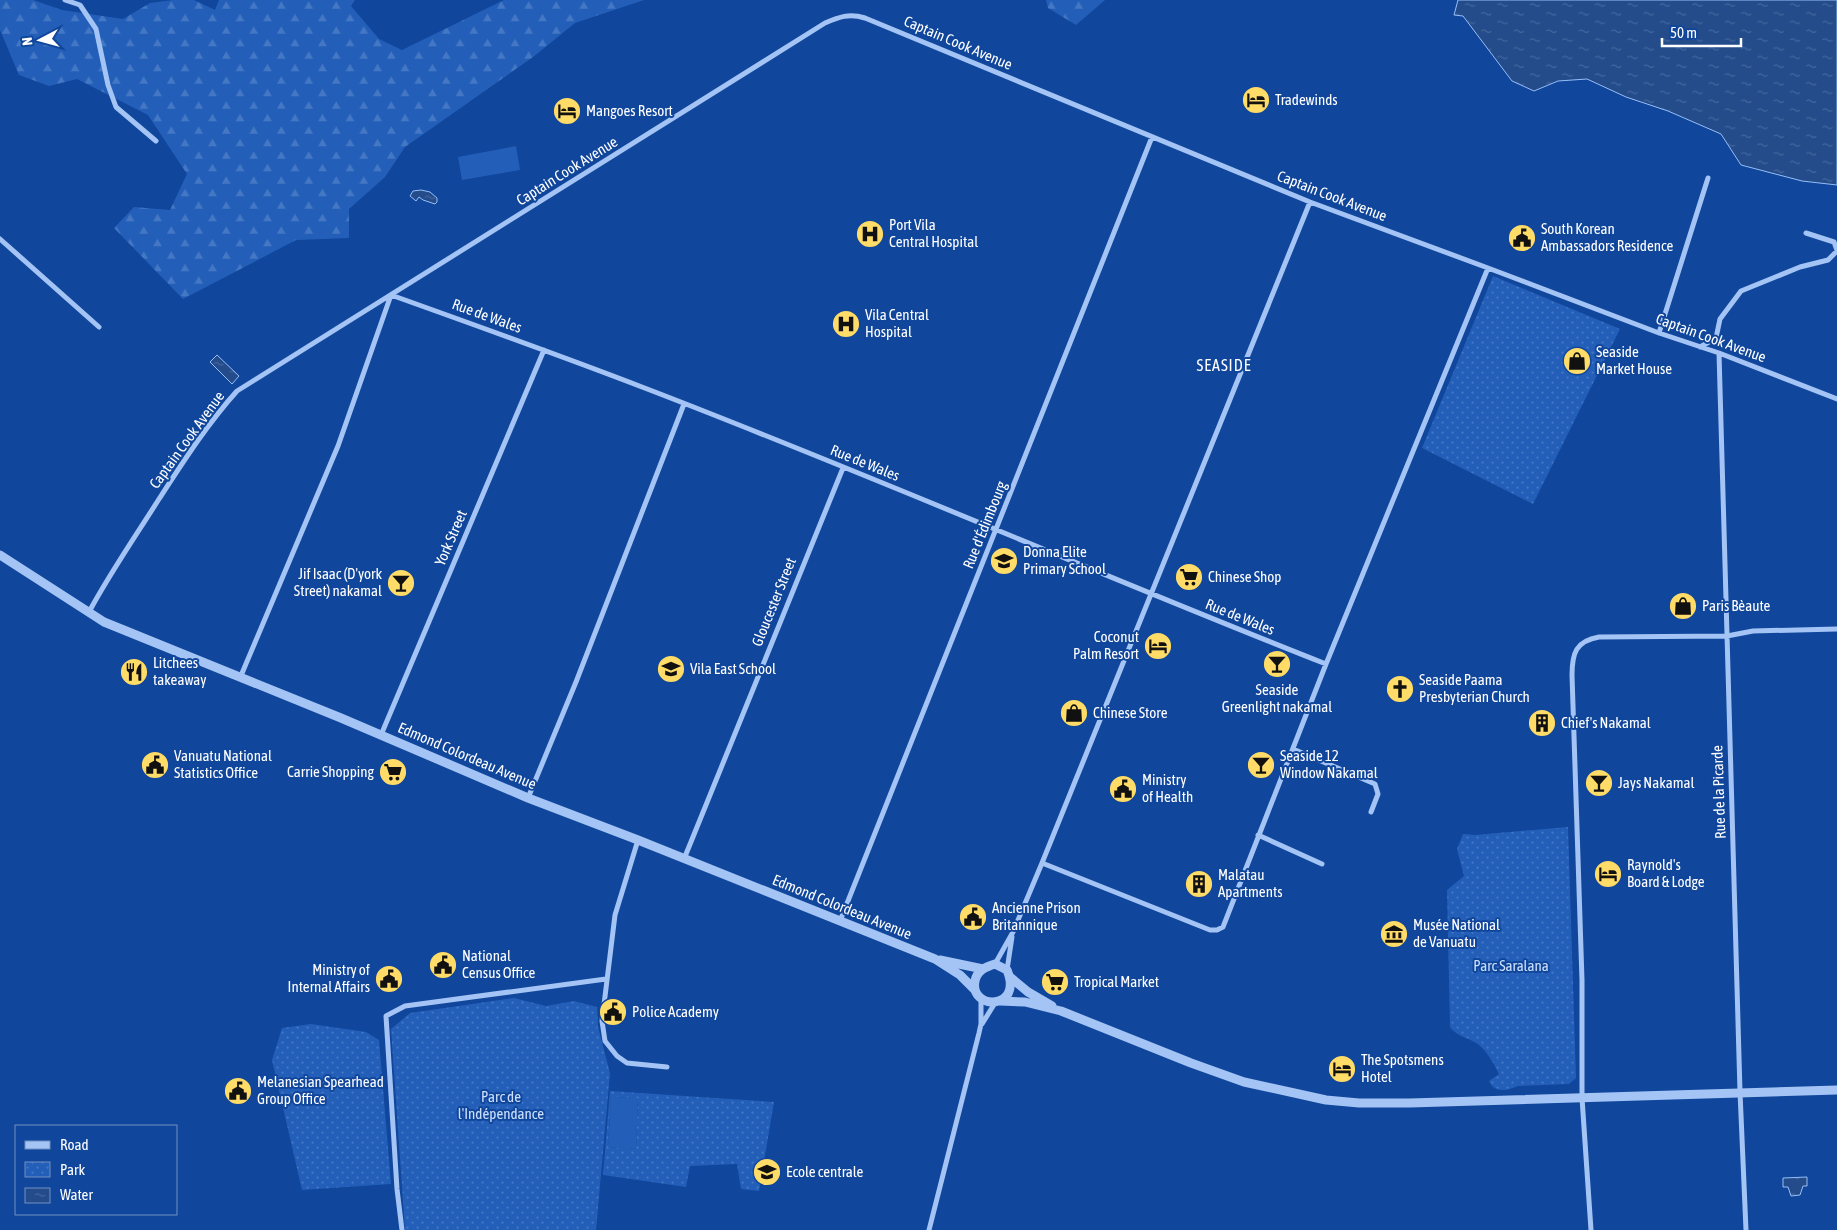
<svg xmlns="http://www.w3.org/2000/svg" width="1837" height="1230" font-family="'Asap Condensed',sans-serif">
  <defs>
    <pattern id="forest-firs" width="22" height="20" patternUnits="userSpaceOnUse" patternTransform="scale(1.25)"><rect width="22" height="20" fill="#235fb9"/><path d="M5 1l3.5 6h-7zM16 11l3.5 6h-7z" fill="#4477c4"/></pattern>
    <pattern id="park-dots" width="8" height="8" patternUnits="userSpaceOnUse" patternTransform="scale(1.25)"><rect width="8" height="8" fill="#235fb9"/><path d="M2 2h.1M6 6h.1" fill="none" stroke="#4477c4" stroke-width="1.8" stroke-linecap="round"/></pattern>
    <pattern id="water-ripples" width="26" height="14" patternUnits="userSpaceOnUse" patternTransform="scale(1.25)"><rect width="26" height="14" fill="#244c8b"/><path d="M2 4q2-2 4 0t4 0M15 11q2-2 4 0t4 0" fill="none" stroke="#45679c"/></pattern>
  </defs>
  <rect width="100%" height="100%" fill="#10469b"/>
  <path fill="#235fb9" d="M516,146L520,170L462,180L458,157Z
    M611,1097L638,1098L636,1149L608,1147Z"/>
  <path fill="url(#forest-firs)" d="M0,0H33L62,10L123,19L150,3L173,0H194L215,10L219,0H355L351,6L379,39L402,50L504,0H644L575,23L533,57L405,147L385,177L349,209V238L296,240L183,299L114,228L134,207L170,210L187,174L148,115L77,79L49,86L19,75L0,30Z
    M1046,0H1105L1076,25L1048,8Z"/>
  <path fill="url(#park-dots)" fill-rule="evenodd" d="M1493,276L1620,329L1533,504L1422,448Z
    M1568,827L1576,1078L1569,1084L1518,1086C1507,1091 1494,1093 1489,1081L1499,1074C1494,1064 1487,1051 1478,1044C1469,1038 1456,1036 1450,1027L1447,890L1464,876L1457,849L1463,834L1475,835Z
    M514,998L546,1006L574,1001L597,1007L598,1027L610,1073L596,1230H405L391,1029L410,1013Z
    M311,1024L366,1032L379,1040L391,1184L302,1190L272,1060L282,1028Z
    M610,1091L774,1102L759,1191L741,1189L737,1164L690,1166L686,1187L603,1175ZM611,1097L638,1098L636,1149L608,1147Z"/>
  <path fill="url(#water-ripples)" stroke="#95bef8" d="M1458,0H1837V185L1802,181L1741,165L1721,134L1668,111L1626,97L1587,79L1558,81L1534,91L1512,81L1463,16L1454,15Z
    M421,190L430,192L437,198V202L435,204L423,200L419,197L416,201L410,196L413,191Z
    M217,355L239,376L232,384L210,362Z
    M1807,1177V1186H1803L1800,1195L1791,1196L1788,1187H1783V1178Z"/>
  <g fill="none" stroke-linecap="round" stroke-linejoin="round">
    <path stroke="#a3c4f5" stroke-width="5" d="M65,0L80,5L96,29L108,85L116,107L156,141
      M1806,233L1834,242L1837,250
      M0,239L99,327
      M391,295C475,325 559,355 642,387C872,475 1097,574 1326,664
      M1659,333L1708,178
      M1700,347L1716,338L1720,319L1741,291L1800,267L1828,260L1837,251
      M1719,353L1740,1092L1746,1230
      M89,612C110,573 135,537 159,499C183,462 208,423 237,391L825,23C839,17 849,13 865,18L1310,202L1488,268L1659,333L1719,353L1837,399
      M240,678L338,446L391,295
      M381,735L544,350
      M1293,749L1375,784L1378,794L1371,812
      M528,798L576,682L684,404
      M1258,835L1322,864
      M638,840L615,915L602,1021L605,1041L617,1056L627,1063L667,1067
      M684,859L843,468
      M1042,863L1210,930H1217L1223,927L1326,664L1488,268
      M840,921L1152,137
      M995,964L1013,932L1042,863L1310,202
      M1007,970L1012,937
      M982,1024L995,1003
      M402,1230L397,1189L386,1016L405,1006L606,979
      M929,1230L979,1033L981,1024V998
      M1591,1230L1582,1098V980L1572,675C1572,653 1576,641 1599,637L1727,636L1753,631L1837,629"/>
    <path stroke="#a3c4f5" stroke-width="9" d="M0,555L104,622L341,718L528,798L638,840L935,959L960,975L975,990
      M940,960L983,969
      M995,964L1007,970C1024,1011 969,1010 975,981C977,970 986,967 995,964Z
      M1010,977L1028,992L1052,1006
      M1000,1001L1025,1002L1061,1011L1191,1063L1244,1082L1326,1100L1359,1103H1410L1837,1090"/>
  </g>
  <defs>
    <symbol id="hotel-disc" viewBox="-11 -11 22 22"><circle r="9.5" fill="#ffdb67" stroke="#10469b"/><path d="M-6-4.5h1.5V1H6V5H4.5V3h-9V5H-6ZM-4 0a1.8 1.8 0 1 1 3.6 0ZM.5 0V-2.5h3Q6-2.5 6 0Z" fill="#111"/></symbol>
    <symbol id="hospital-disc" viewBox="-11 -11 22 22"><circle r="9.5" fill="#ffdb67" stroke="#10469b"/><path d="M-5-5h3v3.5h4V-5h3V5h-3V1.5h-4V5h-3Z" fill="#111"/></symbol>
    <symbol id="civic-disc" viewBox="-11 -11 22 22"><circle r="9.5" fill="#ffdb67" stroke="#10469b"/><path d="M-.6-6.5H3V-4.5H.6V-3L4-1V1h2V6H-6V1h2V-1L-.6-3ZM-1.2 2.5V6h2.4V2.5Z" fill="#111"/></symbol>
    <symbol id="shop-disc" viewBox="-11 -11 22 22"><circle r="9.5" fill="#ffdb67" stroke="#10469b"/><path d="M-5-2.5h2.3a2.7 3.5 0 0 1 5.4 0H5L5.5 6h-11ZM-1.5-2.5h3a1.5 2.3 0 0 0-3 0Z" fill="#111"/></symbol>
    <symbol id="school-disc" viewBox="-11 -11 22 22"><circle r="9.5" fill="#ffdb67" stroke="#10469b"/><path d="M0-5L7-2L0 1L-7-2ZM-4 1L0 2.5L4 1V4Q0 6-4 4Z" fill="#111"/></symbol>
    <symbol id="supermarket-disc" viewBox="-11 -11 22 22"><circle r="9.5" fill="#ffdb67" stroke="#10469b"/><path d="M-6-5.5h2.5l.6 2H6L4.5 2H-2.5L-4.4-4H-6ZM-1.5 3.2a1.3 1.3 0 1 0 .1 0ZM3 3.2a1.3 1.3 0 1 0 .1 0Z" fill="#111"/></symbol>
    <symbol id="bar-disc" viewBox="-11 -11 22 22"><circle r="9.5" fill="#ffdb67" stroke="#10469b"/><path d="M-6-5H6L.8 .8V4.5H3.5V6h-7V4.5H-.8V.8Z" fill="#111"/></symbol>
    <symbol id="restaurant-disc" viewBox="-11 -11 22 22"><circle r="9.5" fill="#ffdb67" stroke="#10469b"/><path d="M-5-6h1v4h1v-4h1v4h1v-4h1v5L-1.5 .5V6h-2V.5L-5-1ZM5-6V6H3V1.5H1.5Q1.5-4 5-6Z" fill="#111"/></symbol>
    <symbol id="church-disc" viewBox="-11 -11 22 22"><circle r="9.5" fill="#ffdb67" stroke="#10469b"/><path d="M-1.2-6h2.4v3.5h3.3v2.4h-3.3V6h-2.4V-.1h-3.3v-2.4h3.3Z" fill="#111"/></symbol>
    <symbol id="building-disc" viewBox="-11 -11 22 22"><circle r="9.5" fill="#ffdb67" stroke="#10469b"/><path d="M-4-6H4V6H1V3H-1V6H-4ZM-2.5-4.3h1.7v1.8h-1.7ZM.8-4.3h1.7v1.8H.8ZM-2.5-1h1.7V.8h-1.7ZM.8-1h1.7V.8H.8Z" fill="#111"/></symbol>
    <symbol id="museum-disc" viewBox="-11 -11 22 22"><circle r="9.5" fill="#ffdb67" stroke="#10469b"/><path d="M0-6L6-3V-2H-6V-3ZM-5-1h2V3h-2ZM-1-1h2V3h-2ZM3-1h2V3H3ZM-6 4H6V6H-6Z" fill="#111"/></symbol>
  </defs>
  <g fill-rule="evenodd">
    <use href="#hotel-disc" x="1240" y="84" width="32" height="32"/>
    <use href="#hotel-disc" x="551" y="95" width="32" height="32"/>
    <use href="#hospital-disc" x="854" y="218" width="32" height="32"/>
    <use href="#civic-disc" x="1506" y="222" width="32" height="32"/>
    <use href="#hospital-disc" x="830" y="308" width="32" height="32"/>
    <use href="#shop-disc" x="1561" y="345" width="32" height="32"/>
    <use href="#school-disc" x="988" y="545" width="32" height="32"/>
    <use href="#supermarket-disc" x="1173" y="561" width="32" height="32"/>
    <use href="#bar-disc" x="385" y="567" width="32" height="32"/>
    <use href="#shop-disc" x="1667" y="590" width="32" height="32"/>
    <use href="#hotel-disc" x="1142" y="630" width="32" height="32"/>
    <use href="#bar-disc" x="1261" y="648" width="32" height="32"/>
    <use href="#school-disc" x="655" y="653" width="32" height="32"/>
    <use href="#restaurant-disc" x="118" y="656" width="32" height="32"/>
    <use href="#church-disc" x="1384" y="673" width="32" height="32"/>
    <use href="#shop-disc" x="1058" y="697" width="32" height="32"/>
    <use href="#building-disc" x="1526" y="707" width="32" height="32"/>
    <use href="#civic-disc" x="139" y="749" width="32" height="32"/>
    <use href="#bar-disc" x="1245" y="749" width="32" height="32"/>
    <use href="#supermarket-disc" x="377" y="756" width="32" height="32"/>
    <use href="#bar-disc" x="1583" y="767" width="32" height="32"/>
    <use href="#civic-disc" x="1107" y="773" width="32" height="32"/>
    <use href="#hotel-disc" x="1592" y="858" width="32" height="32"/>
    <use href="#building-disc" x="1183" y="868" width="32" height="32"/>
    <use href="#civic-disc" x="957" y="901" width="32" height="32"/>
    <use href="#museum-disc" x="1378" y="918" width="32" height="32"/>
    <use href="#civic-disc" x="427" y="949" width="32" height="32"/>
    <use href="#civic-disc" x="373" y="963" width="32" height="32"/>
    <use href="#supermarket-disc" x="1039" y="966" width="32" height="32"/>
    <use href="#civic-disc" x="597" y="996" width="32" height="32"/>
    <use href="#hotel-disc" x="1326" y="1053" width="32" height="32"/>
    <use href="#civic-disc" x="222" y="1075" width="32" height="32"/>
    <use href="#school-disc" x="751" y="1156" width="32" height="32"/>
  </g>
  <g text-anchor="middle" stroke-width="4" stroke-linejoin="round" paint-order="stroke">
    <g font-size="15" fill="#fff" stroke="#10469b">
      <text transform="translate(958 43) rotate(23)" y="5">Captain Cook Avenue</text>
      <text transform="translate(567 171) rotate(-32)" y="5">Captain Cook Avenue</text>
      <text transform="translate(1332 196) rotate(21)" y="5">Captain Cook Avenue</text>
      <text transform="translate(487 316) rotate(20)" y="5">Rue de Wales</text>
      <text transform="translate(1711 338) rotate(20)" y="5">Captain Cook Avenue</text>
      <text transform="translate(187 440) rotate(-54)" y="5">Captain Cook Avenue</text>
      <text transform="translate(865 463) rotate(22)" y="5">Rue de Wales</text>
      <text transform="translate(985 525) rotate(-68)" y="5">Rue d'Édimbourg</text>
      <text transform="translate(451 538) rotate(-67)" y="5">York Street</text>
      <text transform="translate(774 602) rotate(-68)" y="5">Gloucester Street</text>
      <text transform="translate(1240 617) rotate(22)" y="5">Rue de Wales</text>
      <text transform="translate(467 756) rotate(23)" y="5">Edmond Colordeau Avenue</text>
      <text transform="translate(1719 792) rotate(-92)" y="5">Rue de la Picarde</text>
      <text transform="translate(842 907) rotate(22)" y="5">Edmond Colordeau Avenue</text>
    </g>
    <g font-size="15" fill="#fff" stroke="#10469b" text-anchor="start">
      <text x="1275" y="105">Tradewinds</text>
      <text x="586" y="116">Mangoes Resort</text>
      <text x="889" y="230">Port Vila<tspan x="889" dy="17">Central Hospital</tspan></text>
      <text x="1541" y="234">South Korean<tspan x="1541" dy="17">Ambassadors Residence</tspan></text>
      <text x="865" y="320">Vila Central<tspan x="865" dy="17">Hospital</tspan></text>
      <text x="1596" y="357">Seaside<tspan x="1596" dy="17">Market House</tspan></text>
      <text x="1023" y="557">Donna Elite<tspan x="1023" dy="17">Primary School</tspan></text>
      <text x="382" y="579" text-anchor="end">Jif Isaac (D'york<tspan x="382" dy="17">Street) nakamal</tspan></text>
      <text x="1208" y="582">Chinese Shop</text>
      <text x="1702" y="611">Paris Bèaute</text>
      <text x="1139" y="642" text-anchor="end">Coconut<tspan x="1139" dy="17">Palm Resort</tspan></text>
      <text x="153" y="668">Litchees<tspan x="153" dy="17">takeaway</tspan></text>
      <text x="690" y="674">Vila East School</text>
      <text x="1419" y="685">Seaside Paama<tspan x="1419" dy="17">Presbyterian Church</tspan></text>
      <text x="1277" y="695" text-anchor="middle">Seaside<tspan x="1277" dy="17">Greenlight nakamal</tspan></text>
      <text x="1093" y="718">Chinese Store</text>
      <text x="1561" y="728">Chief's Nakamal</text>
      <text x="174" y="761">Vanuatu National<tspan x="174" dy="17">Statistics Office</tspan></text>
      <text x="1280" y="761">Seaside 12<tspan x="1280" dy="17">Window Nakamal</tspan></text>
      <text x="374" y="777" text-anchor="end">Carrie Shopping</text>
      <text x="1142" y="785">Ministry<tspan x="1142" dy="17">of Health</tspan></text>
      <text x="1618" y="788">Jays Nakamal</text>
      <text x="1627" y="870">Raynold's<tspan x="1627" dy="17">Board &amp; Lodge</tspan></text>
      <text x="1218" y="880">Malatau<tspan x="1218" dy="17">Apartments</tspan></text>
      <text x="992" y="913">Ancienne Prison<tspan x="992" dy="17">Britannique</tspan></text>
      <text x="1413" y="930">Musée National<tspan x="1413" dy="17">de Vanuatu</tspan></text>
      <text x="462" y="961">National<tspan x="462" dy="17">Census Office</tspan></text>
      <text x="370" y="975" text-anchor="end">Ministry of<tspan x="370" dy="17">Internal Affairs</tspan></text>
      <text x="1074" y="987">Tropical Market</text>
      <text x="632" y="1017">Police Academy</text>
      <text x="1361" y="1065">The Spotsmens<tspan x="1361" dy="17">Hotel</tspan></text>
      <text x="257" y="1087">Melanesian Spearhead<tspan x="257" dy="17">Group Office</tspan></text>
      <text x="786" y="1177">Ecole centrale</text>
    </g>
    <g font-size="15" fill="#cce0fe" stroke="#10469b">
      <text x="1511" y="971">Parc Saralana</text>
      <text x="501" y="1102">Parc de<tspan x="501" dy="17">l'Indépendance</tspan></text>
    </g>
    <g font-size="16" letter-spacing="1" fill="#fff" stroke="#10469b">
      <text x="1224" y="371">SEASIDE</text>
    </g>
  </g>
  <rect x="15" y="1125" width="162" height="90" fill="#10469b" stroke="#7090c3"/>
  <rect x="25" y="1141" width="25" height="8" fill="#a3c4f5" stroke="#7090c3"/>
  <text x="60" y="1150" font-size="15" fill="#ffffff">Road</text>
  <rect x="25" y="1162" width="25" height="15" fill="url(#park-dots)" stroke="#7090c3"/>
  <text x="60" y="1175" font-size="15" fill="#ffffff">Park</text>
  <rect x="25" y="1188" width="25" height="15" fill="url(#water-ripples)" stroke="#7090c3"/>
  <text x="60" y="1200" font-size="15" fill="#ffffff">Water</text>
  <g transform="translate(40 40) rotate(264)" stroke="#10469b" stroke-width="4" paint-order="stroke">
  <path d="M0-4L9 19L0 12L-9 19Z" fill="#ffffff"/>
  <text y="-8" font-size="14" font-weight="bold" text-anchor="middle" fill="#ffffff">N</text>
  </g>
  <path d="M1662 38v8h79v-8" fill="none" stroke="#ffffff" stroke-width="2.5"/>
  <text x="1670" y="38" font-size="15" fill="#ffffff" stroke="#10469b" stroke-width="4" paint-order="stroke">50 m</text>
</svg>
